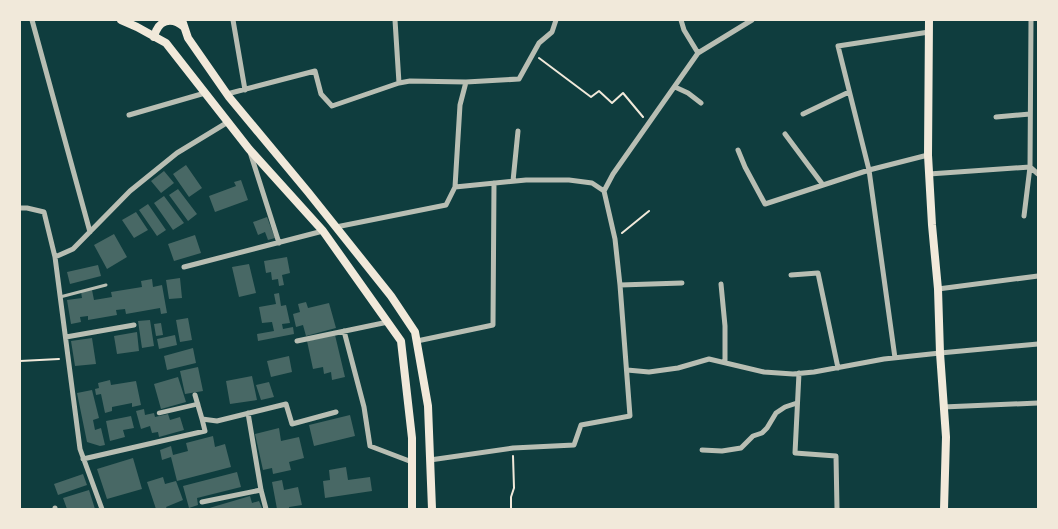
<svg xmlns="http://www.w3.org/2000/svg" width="1058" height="529" font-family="'PT Sans',sans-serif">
  <rect width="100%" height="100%" fill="#0f3d3e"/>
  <path fill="#486865" d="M186,165L202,188L189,197L173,174Z
    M164,171L174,183L161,193L151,181Z
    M241,180L248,200L215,212L209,196L236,186L234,182Z
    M178,189L197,214L188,221L169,195Z
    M164,196L184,223L173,230L154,203Z
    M148,204L166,230L157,236L139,210Z
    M136,212L148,230L134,238L122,220Z
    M267,217L275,238L268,240L265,232L258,235L253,222Z
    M114,234L127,257L107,269L94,245Z
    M195,235L201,253L174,261L168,244Z
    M287,257L290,273L282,275L284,285L279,286L278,279L272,280L271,272L266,273L264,261Z
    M249,264L256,293L239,297L232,267Z
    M98,265L101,276L70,284L67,272Z
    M180,278L182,298L169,299L166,280Z
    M152,279L153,287L162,285L167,313L161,314L160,308L126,314L125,309L116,310L117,315L88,320V316L80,317L81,322L71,324L67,300L82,298L81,292L92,290L94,300L112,297L111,292L142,287L141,281Z
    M279,293L281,306L286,305L290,323L282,324L283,329L293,327L294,334L258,341L257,334L274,331L272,322L262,323L259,307L276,304L274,294Z
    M306,302L308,308L329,303L336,328L306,336L303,325L296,327L293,314L300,312L298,304Z
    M188,318L192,340L180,342L176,320Z
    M150,320L154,346L142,348L138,321Z
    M161,323L163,335L156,336L154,324Z
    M137,332L139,351L117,354L114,336Z
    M175,335L177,345L159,349L157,339Z
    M335,335L345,377L332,380L331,372L324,374L323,367L313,369L307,341Z
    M92,338L96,364L75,366L71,341Z
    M193,348L196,363L167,370L164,356Z
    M289,356L292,372L271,377L267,361Z
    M198,367L203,391L185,394L180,371Z
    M252,376L257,400L230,404L226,381Z
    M178,377L186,402L161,409L154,384Z
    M110,380L111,385L136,381L141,405L132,407V403L112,407V411L105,413L101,394L96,395L95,389L99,388L98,383Z
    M269,382L274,397L261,400L256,385Z
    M92,390L99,418L93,420L95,430L101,428L105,445L100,446L87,442L77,393Z
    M144,409L145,415L154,413L155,417L168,414L170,420L180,417L184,430L159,437L158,432L152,433L150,426L141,429L136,411Z
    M350,415L355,436L314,446L309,425Z
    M131,416L134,428L123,430L125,437L110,441L106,421Z
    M279,428L281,441L299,437L304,458L289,462L291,470L273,474L272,468L263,470L255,434Z
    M213,436L215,447L225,444L231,467L177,481L171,457L162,460L160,450L171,446L173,455L188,451L186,443Z
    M133,458L142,489L107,499L97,469Z
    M346,467L348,480L370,477L372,491L325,498L323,481L330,480L329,470Z
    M237,472L241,487L197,498L198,505L189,508L183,486Z
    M83,474L87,485L58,495L54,484Z
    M163,477L165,484L176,481L183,500L166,507L167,509H156L147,482Z
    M282,480L284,490L298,487L302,505L289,507V509H277L272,482Z
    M89,490L95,509H67L63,498Z
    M250,496L252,503L259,501L262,508L206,509Z"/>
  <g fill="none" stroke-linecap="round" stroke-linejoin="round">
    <path stroke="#f1e9da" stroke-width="2" d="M539,58L591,97L599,91L612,103L623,93L643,117
      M622,233L649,211
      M20,361L59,359
      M511,509V497L514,488L513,456"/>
    <path stroke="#b8beb3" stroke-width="3" d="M60,297L106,285"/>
    <path stroke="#b8beb3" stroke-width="4.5" d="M159,413L198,404"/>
    <path stroke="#b8beb3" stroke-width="5" d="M32,20L90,232
      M233,20L245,90
      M395,20L399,83
      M681,20L684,30L698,53
      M466,82L460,105L455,187L526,180H569L592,183L604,191L613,174L698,53L752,20
      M675,87L688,93L701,103
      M227,94L315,71L321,94L332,106L399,83L410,81L466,82L519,79L539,43L552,32L556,20
      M803,114L849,92
      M129,115L205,93
      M996,117L1030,114
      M785,134L823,185
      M738,150L745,167L765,204L869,170L928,155
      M250,152L279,243
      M929,174L1030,167L1038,174
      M513,181L518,131
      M604,191L615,239L620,285
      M20,208H27L44,212L55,257L80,449L102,509
      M1024,216L1030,167L1031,20
      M336,227L446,205L455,187
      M55,257L73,249L130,191L177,153L228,122
      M184,267L323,231
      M791,275L818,273L838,368
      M721,284L725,326V362
      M938,289L1038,276
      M344,331L364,407L370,446L412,462
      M66,337L134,325
      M297,341L388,322
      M417,341L493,325L494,183
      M895,358L869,170L838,46L929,32
      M627,370L649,372L678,368L709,359L764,372L793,374L814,372L884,359L940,353L1038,344
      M799,373L795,453L836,456L837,509
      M195,395L202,419L217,421L286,404L292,424L336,412
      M943,407L1038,403
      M248,413L261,490L266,509
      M702,450L722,451L741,448L753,436L762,433L767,428L776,413L785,407L797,403
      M83,459L205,431L202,419
      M430,460L513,448L574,445L581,425L630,416L620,285L682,283
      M202,502L261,490
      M55,508V509"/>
    <path stroke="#f1e9da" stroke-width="8" d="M121,20L137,27L166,43L249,149L323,231L401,341L412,438V509
      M182,20L188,38L229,97L308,192L391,296L415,332L428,406L432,509
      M929,20L928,155L932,225L938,289L940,353L946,437L944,509
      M154,37C158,20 171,16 184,27"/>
  </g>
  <rect width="1058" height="529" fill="none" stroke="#f1e9da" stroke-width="42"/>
</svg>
